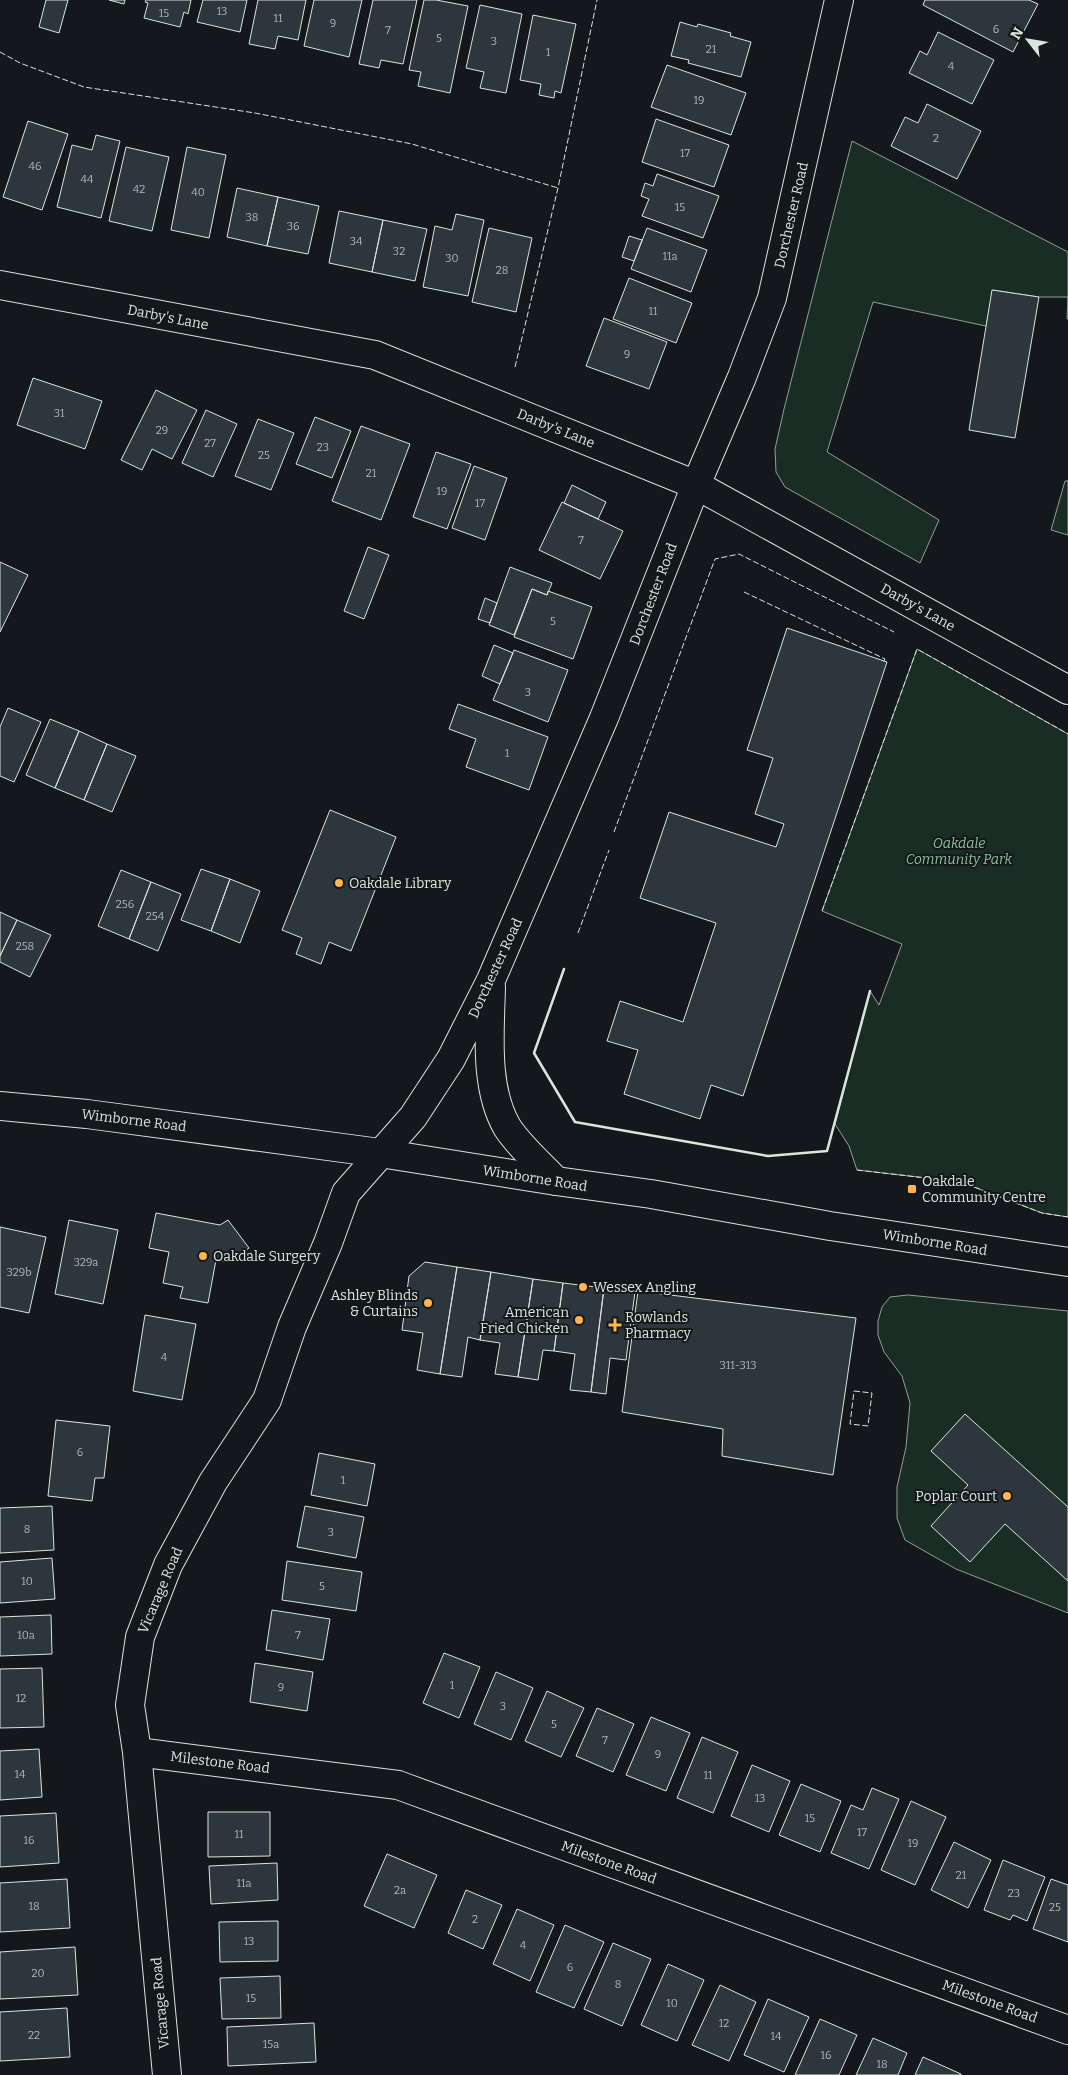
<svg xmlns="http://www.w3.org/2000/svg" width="1068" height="2075" font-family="Bitter,serif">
  <rect width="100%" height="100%" fill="#14181c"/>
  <path fill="#1a2d24" stroke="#939e99" d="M852,141L1068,252V319H1067L1068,297H1039L993,290L986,326L873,302L827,452L939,520L920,563L785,487L776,472L775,449L784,409Z
    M1065,481H1068V535L1051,530Z
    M917,649L1068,734V1217L1042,1213L961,1182L857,1170L849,1146L835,1124L870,991L879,1005L902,944L822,911Z
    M908,1295L1068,1311V1613L956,1569L905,1540L897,1518V1487L906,1447L910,1403L902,1376L884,1352L878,1335V1321L882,1307L890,1297Z"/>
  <path fill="#2c363c" stroke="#d8e6dc" d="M46,0H68L59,33L39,27Z
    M109,0H125L124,4Z
    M146,0H191L188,14L184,12L180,27L144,18L148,3L145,2Z
    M203,0H247L240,32L197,22Z
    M258,0H306L298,40L278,36L275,49L249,44Z
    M314,0H362L349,57L304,46Z
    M373,0H417L403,64L381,60L379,68L359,64Z
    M424,0H436L468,6L450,93L418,86L421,72L409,70Z
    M925,0H1029L1038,4L1013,52L923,5Z
    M480,5L522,14L506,93L480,88L484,72L466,68Z
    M533,15L576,24L561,93L555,91L554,98L539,95L541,84L520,80Z
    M680,22L697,27L698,24L731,33L730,36L751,42L741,77L688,63L689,60L671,56Z
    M938,32L994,60L972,104L909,73L920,51L927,55Z
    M667,65L746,93L731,135L651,107Z
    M927,104L981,131L957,179L891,146L905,117L918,123Z
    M656,119L729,145L714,187L642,162Z
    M28,121L68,134L42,210L3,197Z
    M96,135L120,141L101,218L57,207L72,145L92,150Z
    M126,147L169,157L152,231L109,221Z
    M187,147L226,155L209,238L171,230Z
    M657,174L719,196L703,238L642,216L649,199L641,196L645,183L653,186Z
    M237,188L278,197L267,246L227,237Z
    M278,197L319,206L308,254L267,246Z
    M339,211L383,220L372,272L329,263Z
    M456,214L484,220L468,296L423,287L435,226L452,230Z
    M383,220L427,229L415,281L372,272Z
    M489,228L532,238L516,312L472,302Z
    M647,228L707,250L691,292L631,269Z
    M629,236L642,240L634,261L622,257Z
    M629,278L692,303L676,343L613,319Z
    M992,290L1039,297L1015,438L969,430Z
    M604,318L667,342L649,389L586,366Z
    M33,378L102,401L85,449L17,425Z
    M156,390L197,410L172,459L152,449L142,470L121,460Z
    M206,410L237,424L213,477L182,463Z
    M315,417L351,431L332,478L296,464Z
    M258,419L294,433L271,490L235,476Z
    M361,426L410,444L381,520L332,501Z
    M436,452L471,464L447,529L413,517Z
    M474,466L507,478L485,540L452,528Z
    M572,485L606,502L598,519L564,503Z
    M562,502L623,531L600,579L539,550Z
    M368,547L389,555L364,619L344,611Z
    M0,562L28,575L0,632Z
    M510,567L552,583L547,595L532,589L514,635L489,625Z
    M532,589L547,595L548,591L592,607L573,659L514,637Z
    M485,598L497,603L490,623L478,619Z
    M787,628L887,662L743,1096L711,1085L700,1119L624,1094L638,1050L607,1041L620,1001L683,1022L716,923L640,898L669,812L776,847L784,824L755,814L773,758L747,750Z
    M494,645L513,653L500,684L482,676Z
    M514,650L568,670L548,722L493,700Z
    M458,704L548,737L529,790L466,767L476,739L449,729Z
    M8,708L41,722L14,782L0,776V727Z
    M50,719L79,731L55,788L26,775Z
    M79,731L107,744L84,800L55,788Z
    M107,744L136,756L112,812L84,800Z
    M330,810L396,837L351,951L329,942L321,964L296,954L302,938L282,930Z
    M201,869L230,879L211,931L181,920Z
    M121,870L151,882L129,939L98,926Z
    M230,879L260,891L240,943L211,931Z
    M151,882L181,894L158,951L129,939Z
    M0,912L17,920L0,956Z
    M17,920L51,935L30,977L0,962V956Z
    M156,1213L220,1225L228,1220L249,1248L229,1262L216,1260L208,1303L180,1298L183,1287L163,1283L169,1252L149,1248Z
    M69,1220L118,1230L103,1304L55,1294Z
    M0,1227L46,1237L29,1313L0,1307Z
    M425,1262L457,1267L440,1374L417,1370L423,1333L402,1330L409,1276Z
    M457,1267L491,1272L480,1340L468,1337L462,1377L440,1374Z
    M491,1272L533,1279L518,1377L495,1374L500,1343L480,1340Z
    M533,1279L563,1283L554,1351L543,1350L538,1380L518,1377Z
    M563,1283L604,1288L591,1392L570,1390L575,1354L554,1351Z
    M604,1288L635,1292L626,1360L610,1358L606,1394L591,1392Z
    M638,1291L856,1318L833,1475L722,1456L723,1429L622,1412Z
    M145,1315L196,1324L182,1400L133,1391Z
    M965,1414L1068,1507V1581L1005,1524L970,1562L931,1526L968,1485L931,1451Z
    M56,1420L110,1426L104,1478H95L92,1501L48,1496Z
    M319,1453L375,1464L367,1506L311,1495Z
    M52,1506L54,1550L0,1553V1508Z
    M305,1506L364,1517L356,1558L297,1547Z
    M52,1558L55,1599L0,1603V1562Z
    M287,1561L362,1572L356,1611L282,1600Z
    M272,1610L330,1619L323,1660L266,1650Z
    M51,1615L52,1654L0,1656V1617Z
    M444,1653L480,1667L459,1718L423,1703Z
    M255,1663L313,1672L307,1711L250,1702Z
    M42,1668L44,1727L0,1728V1669Z
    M496,1672L533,1688L511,1740L474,1724Z
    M547,1691L584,1708L561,1757L525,1741Z
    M597,1708L634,1724L613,1772L576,1756Z
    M651,1717L690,1733L666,1791L626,1775Z
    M702,1737L738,1752L713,1813L677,1798Z
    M39,1749L42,1797L0,1800V1751Z
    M752,1765L790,1781L769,1832L731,1816Z
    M801,1784L841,1801L820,1852L779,1835Z
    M872,1788L899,1799L869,1869L831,1853L851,1805L863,1810Z
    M911,1801L946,1817L915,1885L881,1870Z
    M208,1812H270V1856L208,1857Z
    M56,1813L59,1863L0,1867V1816Z
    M954,1842L991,1860L968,1908L931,1890Z
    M387,1854L437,1875L414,1928L364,1906Z
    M1003,1860L1045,1877L1027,1921L1013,1915L1010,1920L984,1910Z
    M277,1863L278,1900L211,1904L209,1866Z
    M67,1879L70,1928L0,1932V1883Z
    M1051,1879L1068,1885V1942L1033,1929Z
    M466,1890L502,1905L483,1949L448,1933Z
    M517,1909L554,1925L530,1981L493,1964Z
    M278,1921V1961L220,1962L219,1922Z
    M565,1925L604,1942L574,2008L536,1992Z
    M613,1943L651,1959L622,2026L584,2009Z
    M75,1947L78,1995L0,1999V1952Z
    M668,1964L704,1980L677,2041L641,2025Z
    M280,1976L281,2018L222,2019L220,1978Z
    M720,1985L756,2002L729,2061L692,2045Z
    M768,1999L809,2017L784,2072L744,2055Z
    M67,2008L70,2057L0,2061V2012Z
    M820,2019L857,2035L839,2075H795Z
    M314,2023L316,2062L228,2066L227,2027Z
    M873,2038L907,2053L898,2075H856Z
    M923,2057L961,2074V2075H915Z"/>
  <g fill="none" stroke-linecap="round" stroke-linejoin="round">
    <defs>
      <path id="minor" d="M0,285L375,355L696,485L1068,690
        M491,987C490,1031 484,1087 507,1127C519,1146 541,1165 556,1181
        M137,1752L398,1785L1068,2030
        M167,2075L137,1752L130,1705L140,1637L168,1565L213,1482L267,1400L292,1327L328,1243L346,1193L413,1117L451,1059L491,980L604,718L696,485L742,377L772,298L839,0"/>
      <path id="highway" d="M0,1106L87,1114L380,1153L556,1181L651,1194L830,1226L1068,1262"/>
    </defs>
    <use href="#minor" stroke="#d8e6dc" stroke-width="30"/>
    <use href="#highway" stroke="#d8e6dc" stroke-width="30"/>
    <use href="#minor" stroke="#14181c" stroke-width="28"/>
    <use href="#highway" stroke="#14181c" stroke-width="28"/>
    <path stroke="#d8e6dc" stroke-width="1" stroke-dasharray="6 2.5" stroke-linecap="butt" d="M0,52L20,63L84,87L255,113L412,144L558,188
      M515,367L558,188L597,0
      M744,592L885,659L883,663
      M614,832L715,559L739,554L894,632
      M822,911L917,649L1068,734
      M578,933L609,850
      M857,1170L961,1182L1042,1213L1068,1217
      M854,1391L872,1393L868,1426L850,1424Z"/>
    <path stroke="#d8e6dc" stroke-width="2.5" d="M564,969L534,1053L575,1122L768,1156L827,1151L870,991"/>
  </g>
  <g fill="#ffb74d" stroke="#14181c" stroke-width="2">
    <circle cx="339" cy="883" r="5"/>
    <rect x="907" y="1184" width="10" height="10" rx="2.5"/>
    <circle cx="203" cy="1256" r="5"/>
    <circle cx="583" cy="1287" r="5"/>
    <circle cx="428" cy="1303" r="5"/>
    <circle cx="579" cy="1320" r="5"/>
    <path d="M612.5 1317.5h5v5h5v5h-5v5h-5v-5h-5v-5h5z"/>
    <circle cx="1007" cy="1496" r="5"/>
  </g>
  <g text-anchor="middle" stroke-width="4" stroke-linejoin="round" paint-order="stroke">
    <g font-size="11" fill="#adbab4">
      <text x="222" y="15">13</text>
      <text x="164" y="17">15</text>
      <text x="278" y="22">11</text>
      <text x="333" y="27">9</text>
      <text x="996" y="33">6</text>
      <text x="388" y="34">7</text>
      <text x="439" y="42">5</text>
      <text x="494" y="45">3</text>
      <text x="711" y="53">21</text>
      <text x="548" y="56">1</text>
      <text x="951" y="70">4</text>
      <text x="699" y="104">19</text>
      <text x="936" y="142">2</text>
      <text x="685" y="157">17</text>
      <text x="35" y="170">46</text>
      <text x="87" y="183">44</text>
      <text x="139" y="193">42</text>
      <text x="198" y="196">40</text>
      <text x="680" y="211">15</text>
      <text x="252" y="221">38</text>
      <text x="293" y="230">36</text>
      <text x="356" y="245">34</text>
      <text x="399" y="255">32</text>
      <text x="670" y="260">11a</text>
      <text x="452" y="262">30</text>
      <text x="502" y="274">28</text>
      <text x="653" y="315">11</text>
      <text x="627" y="358">9</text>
      <text x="59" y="417">31</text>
      <text x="162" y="434">29</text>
      <text x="210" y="447">27</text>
      <text x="323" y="451">23</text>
      <text x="264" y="459">25</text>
      <text x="371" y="477">21</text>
      <text x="442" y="495">19</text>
      <text x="480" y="507">17</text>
      <text x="581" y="544">7</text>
      <text x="553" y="625">5</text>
      <text x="528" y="696">3</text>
      <text x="507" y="757">1</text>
      <text x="125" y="908">256</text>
      <text x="155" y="920">254</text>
      <text x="25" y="950">258</text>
      <text x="86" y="1266">329a</text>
      <text x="19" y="1276">329b</text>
      <text x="164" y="1361">4</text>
      <text x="738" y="1369">311-313</text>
      <text x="80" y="1456">6</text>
      <text x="343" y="1484">1</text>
      <text x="27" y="1533">8</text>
      <text x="331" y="1536">3</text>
      <text x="27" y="1585">10</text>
      <text x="322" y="1590">5</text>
      <text x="26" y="1639">10a</text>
      <text x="298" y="1639">7</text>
      <text x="452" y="1689">1</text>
      <text x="281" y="1691">9</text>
      <text x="21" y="1702">12</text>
      <text x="503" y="1710">3</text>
      <text x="554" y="1728">5</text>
      <text x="605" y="1744">7</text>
      <text x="658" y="1758">9</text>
      <text x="20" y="1778">14</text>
      <text x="708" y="1779">11</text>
      <text x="760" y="1802">13</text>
      <text x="810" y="1822">15</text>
      <text x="862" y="1836">17</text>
      <text x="239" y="1838">11</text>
      <text x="29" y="1844">16</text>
      <text x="913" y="1847">19</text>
      <text x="961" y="1879">21</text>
      <text x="244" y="1887">11a</text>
      <text x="400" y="1894">2a</text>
      <text x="1014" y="1897">23</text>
      <text x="34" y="1910">18</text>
      <text x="1055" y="1911">25</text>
      <text x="475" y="1923">2</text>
      <text x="249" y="1945">13</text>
      <text x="523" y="1949">4</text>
      <text x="570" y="1971">6</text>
      <text x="38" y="1977">20</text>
      <text x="618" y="1988">8</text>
      <text x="251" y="2002">15</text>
      <text x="672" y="2007">10</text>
      <text x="724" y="2027">12</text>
      <text x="34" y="2039">22</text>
      <text x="776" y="2040">14</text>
      <text x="271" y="2048">15a</text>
      <text x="826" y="2059">16</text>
      <text x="882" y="2068">18</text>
    </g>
    <g font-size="14" fill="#d8e6dc" stroke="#14181c">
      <text transform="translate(791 215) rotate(-77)" y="5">Dorchester Road</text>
      <text transform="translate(168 317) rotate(11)" y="5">Darby's Lane</text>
      <text transform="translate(556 428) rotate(22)" y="5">Darby's Lane</text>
      <text transform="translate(653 594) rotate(-69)" y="5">Dorchester Road</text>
      <text transform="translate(918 607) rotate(29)" y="5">Darby's Lane</text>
      <text transform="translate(495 968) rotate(-65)" y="5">Dorchester Road</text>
      <text transform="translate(134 1120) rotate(7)" y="5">Wimborne Road</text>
      <text transform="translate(535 1178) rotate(9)" y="5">Wimborne Road</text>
      <text transform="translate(935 1242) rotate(9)" y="5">Wimborne Road</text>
      <text transform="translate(160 1590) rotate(-67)" y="5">Vicarage Road</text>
      <text transform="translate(220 1762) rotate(7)" y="5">Milestone Road</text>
      <text transform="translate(609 1862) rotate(20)" y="5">Milestone Road</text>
      <text transform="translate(990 2001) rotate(20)" y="5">Milestone Road</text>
      <text transform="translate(160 2003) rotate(-95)" y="5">Vicarage Road</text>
    </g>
    <g font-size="14" font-style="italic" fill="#8ac095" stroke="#14181c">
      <text x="959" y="848">Oakdale<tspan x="959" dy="16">Community Park</tspan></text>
    </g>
    <g font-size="14" fill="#d8e6dc" stroke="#14181c" text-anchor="start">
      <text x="349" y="888">Oakdale Library</text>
      <text x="922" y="1186">Oakdale<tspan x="922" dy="16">Community Centre</tspan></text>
      <text x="213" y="1261">Oakdale Surgery</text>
      <text x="593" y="1292">Wessex Angling</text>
      <text x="418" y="1300" text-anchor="end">Ashley Blinds<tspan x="418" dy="16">&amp; Curtains</tspan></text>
      <text x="569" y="1317" text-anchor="end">American<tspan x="569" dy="16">Fried Chicken</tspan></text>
      <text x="625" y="1322">Rowlands<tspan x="625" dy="16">Pharmacy</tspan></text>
      <text x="997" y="1501" text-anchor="end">Poplar Court</text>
    </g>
  </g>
  <g transform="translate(1028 40) rotate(301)" stroke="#14181c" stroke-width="4" paint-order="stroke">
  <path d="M0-4L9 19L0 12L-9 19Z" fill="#d8e6dc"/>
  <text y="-8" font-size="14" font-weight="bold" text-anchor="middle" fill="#d8e6dc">N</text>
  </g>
</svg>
